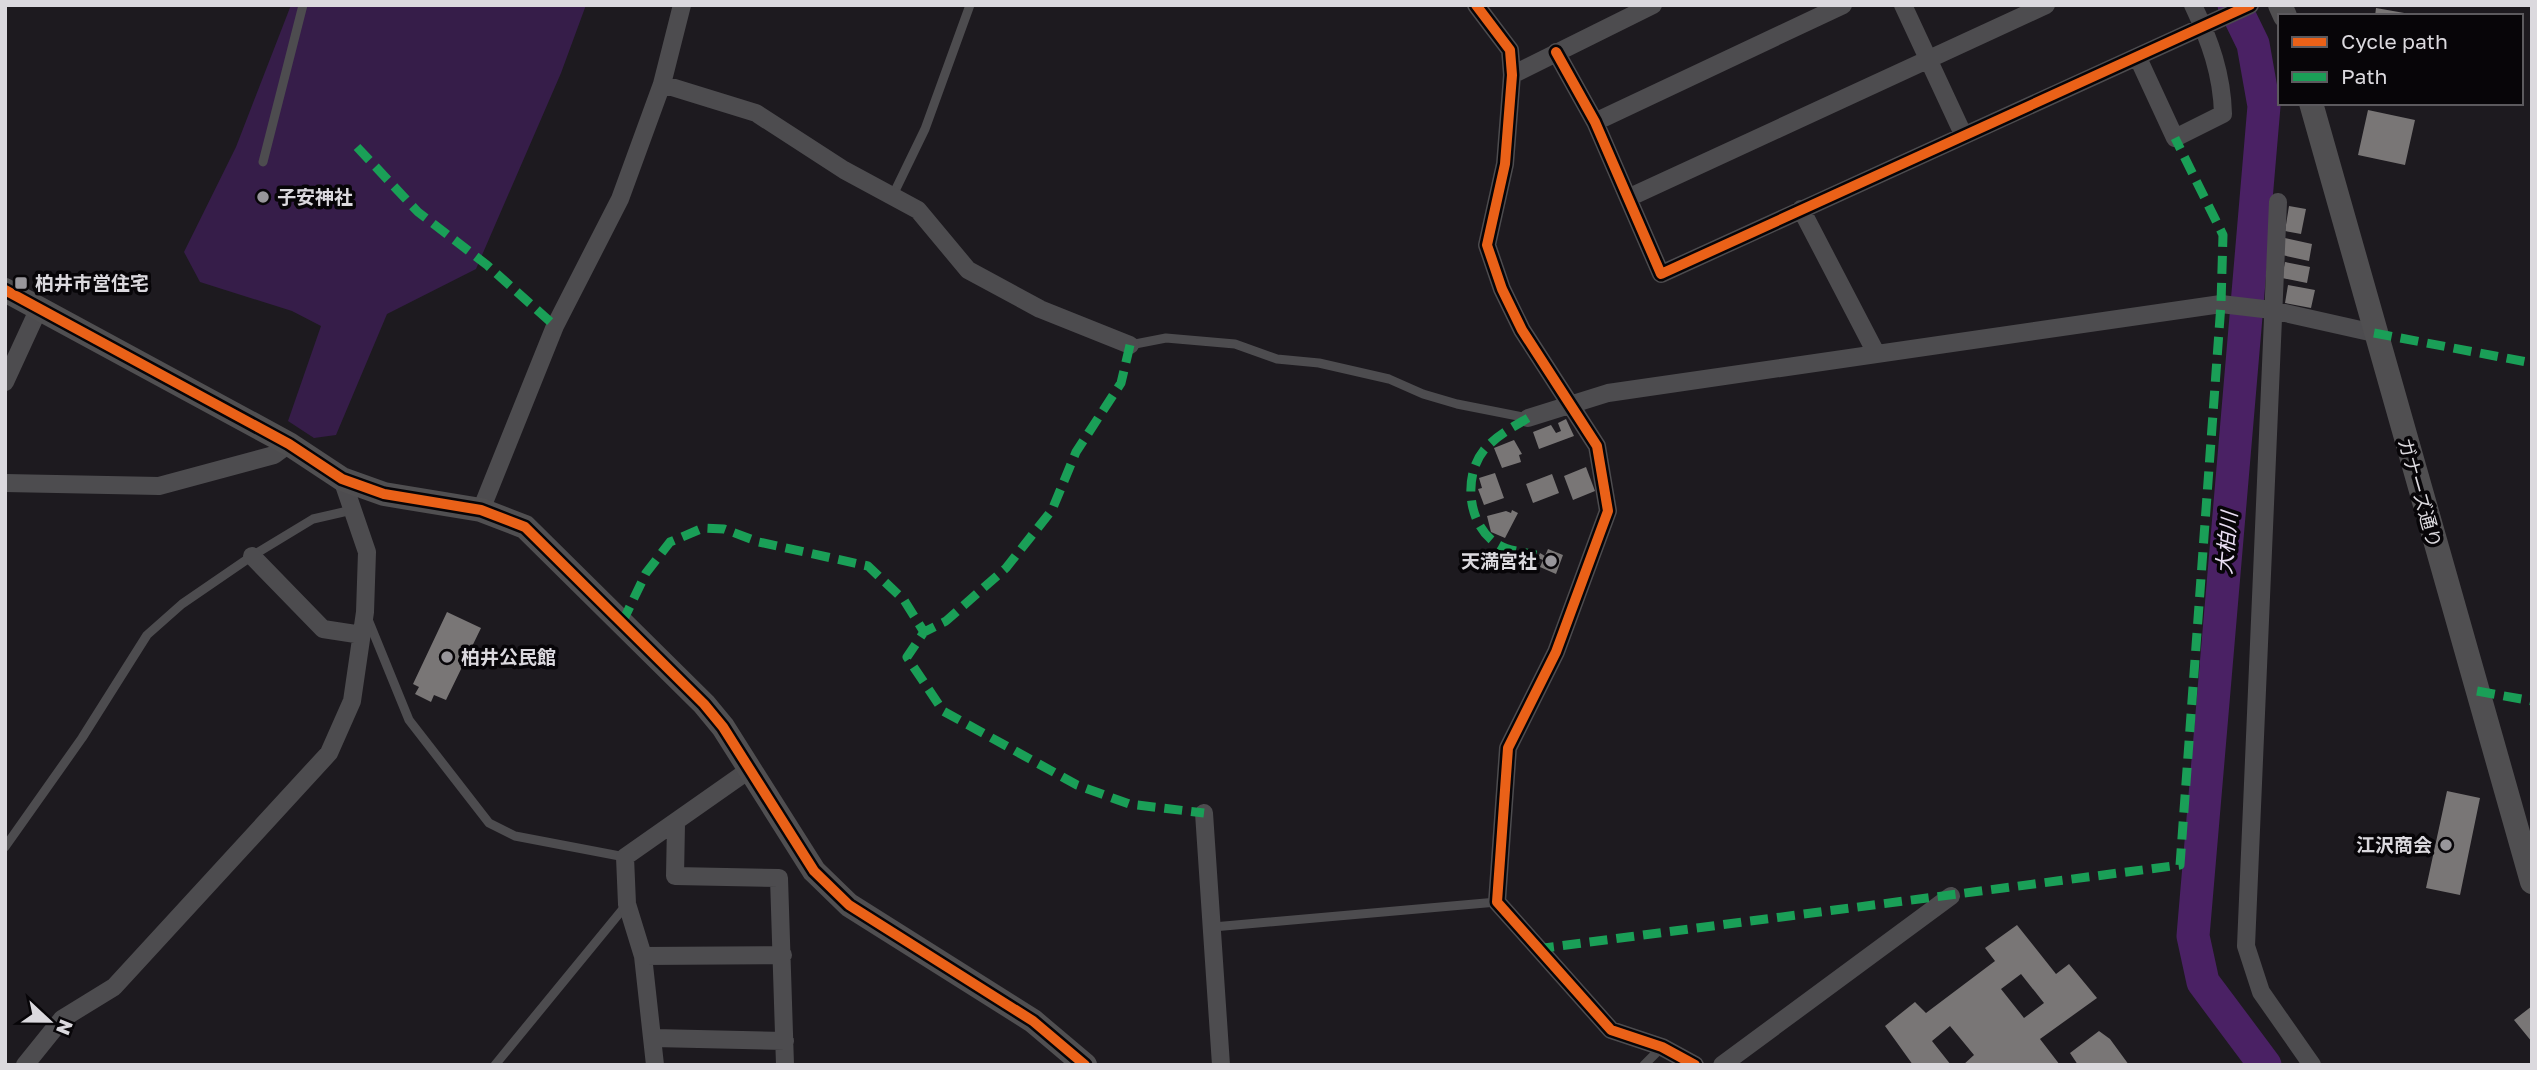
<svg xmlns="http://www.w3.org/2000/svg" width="2537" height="1070" font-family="'Golos Text','Noto Sans JP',sans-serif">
  <rect width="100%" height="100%" fill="#1d1a1f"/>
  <path fill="#361d49" d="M291,5H586L561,73L476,269L387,314L336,435L314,438L288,421L321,326L292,311L200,282L184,252L236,147Z"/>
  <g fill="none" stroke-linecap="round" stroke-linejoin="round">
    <path stroke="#4a2164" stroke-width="33" d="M2234,5L2253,44L2264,106L2193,936L2203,982L2265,1065"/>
  </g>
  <path fill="#797676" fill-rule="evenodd" d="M2376,8L2410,14V16H2375Z
    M2368,110L2415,120L2405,165L2358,155Z
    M2289,206L2306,209L2301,234L2285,231Z
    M2285,238L2312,244L2309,261L2282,255Z
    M2285,262L2310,267L2307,283L2282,278Z
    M2288,285L2315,290L2311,308L2285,303Z
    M1566,419L1574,436L1539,449L1533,432L1551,425L1556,433L1561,431L1558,423Z
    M1514,440L1522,454L1519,455L1521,462L1502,468L1494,448Z
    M1586,467L1595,491L1573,500L1564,476Z
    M1495,473L1504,498L1484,505L1478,489L1482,488L1479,478Z
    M1552,474L1559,493L1533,503L1526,484Z
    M1512,510L1518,513L1505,538L1491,532L1487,516L1506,511L1511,513Z
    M1548,549L1563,555L1556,574L1540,567L1543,560L1538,558L1540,553L1545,556Z
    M447,612L481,628L446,700L434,695L431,702L415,694L419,687L413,684Z
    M2447,791L2480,798L2460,895L2426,888Z
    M2017,925L2056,974L2069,964L2097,998L2040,1039L2060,1065H1963L1974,1055L1950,1026L1932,1041L1951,1065H1913L1885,1026L1915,1002L1926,1013L1995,961L1985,948ZM2021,974L2044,1003L2024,1018L2001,989Z
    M2532,1006V1042L2514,1020Z
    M2099,1031L2110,1039L2129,1065H2078L2070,1053Z"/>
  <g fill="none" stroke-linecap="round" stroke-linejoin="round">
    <path stroke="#4d4c4f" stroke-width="9" d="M263,162L303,5
      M893,195L925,129L970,5
      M1130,345L1166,338L1235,344L1277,359L1319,363L1389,379L1423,394L1457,404L1528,418
      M367,617L409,720L489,823L515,836L625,857
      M5,847L82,738L147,635L182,604L252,556L313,519L352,510
      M1213,927L1497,902
      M495,1065L627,904
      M1644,1065L1662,1047"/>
    <path stroke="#4d4c4f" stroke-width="18" d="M1476,5L1510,50L1512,75L1505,164L1487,245L1502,289L1522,330L1597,446L1608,511L1556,652L1508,748L1497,902L1611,1030L1662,1047L1695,1065
      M1903,5L1963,134
      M1556,52L1595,122L1661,274L2250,5
      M2138,58L2175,138L2223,114C2222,74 2210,41 2193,5
      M1512,75L1653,5
      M662,84L756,113L844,170L918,210L968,270L1040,309L1130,345
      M1595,122L1843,5
      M1628,198L2046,5
      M2278,202L2246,946L2261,992L2312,1065
      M1801,209L1876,353
      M5,382L39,308
      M1528,418L1608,393L2221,304L2272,310L2374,333
      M5,483L159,486L274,455L289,444
      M481,510L555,326L620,199L662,84L682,5
      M252,556L323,629L362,635
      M1204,813L1221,1065
      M676,824L675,876L779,878L785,1065
      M643,956L783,955
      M654,1038L785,1041
      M25,1065L62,1019L114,987L329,753L352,701L365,612L367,552L342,479
      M655,1065L643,956L627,904L625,857L749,770
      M1722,1065L1951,896"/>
    <path stroke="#504f51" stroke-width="24" d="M2280,5L2285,16
      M2311,103L2532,882
      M5,290L289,444L342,479L384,494L481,510L525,527L704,704L723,727L814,871L849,905L1033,1021L1085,1065"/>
    <path stroke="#1a9f57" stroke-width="9" stroke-dasharray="18 9" stroke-linecap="butt" d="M357,147L418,212L487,265L555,326
      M2374,333L2532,363
      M1130,345L1121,383L1076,452L1052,510L1006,568L946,621L924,632L907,657L943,711L1077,785L1129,804L1204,813
      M1528,418C1513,427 1496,436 1484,450C1462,477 1468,528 1499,545C1509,551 1524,552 1536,555
      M622,623L646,573L670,542L703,528L724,529L759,542L868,566L904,600L924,632
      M2477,691L2532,701
      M1536,949L2180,865L2221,304L2223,235L2175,138"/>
    <defs>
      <path id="cycleway" d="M1476,5L1510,50L1512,75L1505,164L1487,245L1502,289L1522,330L1597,446L1608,511L1556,652L1508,748L1497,902L1611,1030L1662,1047L1695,1065
        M1556,52L1595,122L1661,274L2250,5
        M5,290L289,444L342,479L384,494L481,510L525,527L704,704L723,727L814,871L849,905L1033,1021L1085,1065"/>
    </defs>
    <use href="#cycleway" stroke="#070508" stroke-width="15"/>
    <use href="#cycleway" stroke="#ea6118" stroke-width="10"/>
  </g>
  <g fill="#98969b" stroke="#070508" stroke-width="2.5">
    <circle cx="263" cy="197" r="7"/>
    <rect x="14" y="276" width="14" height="14" rx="3.5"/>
    <circle cx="1551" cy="561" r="7"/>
    <circle cx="447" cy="657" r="7"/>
    <circle cx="2446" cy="845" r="7"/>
  </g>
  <g text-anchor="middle" stroke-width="7" stroke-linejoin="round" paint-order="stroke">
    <g font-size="19" font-weight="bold" fill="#dbd9de" stroke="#070508" text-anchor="start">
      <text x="277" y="204">子安神社</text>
      <text x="35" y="290">柏井市営住宅</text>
      <text x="1537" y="568" text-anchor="end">天満宮社</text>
      <text x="461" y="664">柏井公民館</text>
      <text x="2432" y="852" text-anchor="end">江沢商会</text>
    </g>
    <g font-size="19" fill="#dbd9de" stroke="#070508">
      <text transform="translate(2420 493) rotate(74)" y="7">ガナーズ通り</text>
    </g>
    <g font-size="21" font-style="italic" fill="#eadff4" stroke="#070508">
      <text transform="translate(2227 543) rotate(-85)" y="7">大柏川</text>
    </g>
  </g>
  <rect width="2537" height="1070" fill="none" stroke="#dbd9de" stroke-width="14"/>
  <rect x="2278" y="14" width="245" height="91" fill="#070508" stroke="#5c5a5e" stroke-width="2"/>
  <rect x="2292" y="37" width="35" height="10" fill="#ea6118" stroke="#5c5a5e" stroke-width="2"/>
  <text x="2341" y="49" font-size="21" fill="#dbd9de">Cycle path</text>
  <rect x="2292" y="72" width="35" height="10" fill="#1a9f57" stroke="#5c5a5e" stroke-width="2"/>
  <text x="2341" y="84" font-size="21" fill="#dbd9de">Path</text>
  <g transform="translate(49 1021) rotate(112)" stroke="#070508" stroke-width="5" paint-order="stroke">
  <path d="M0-5L12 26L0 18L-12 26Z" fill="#dbd9de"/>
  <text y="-10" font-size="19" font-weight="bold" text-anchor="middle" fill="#dbd9de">N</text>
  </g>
</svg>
